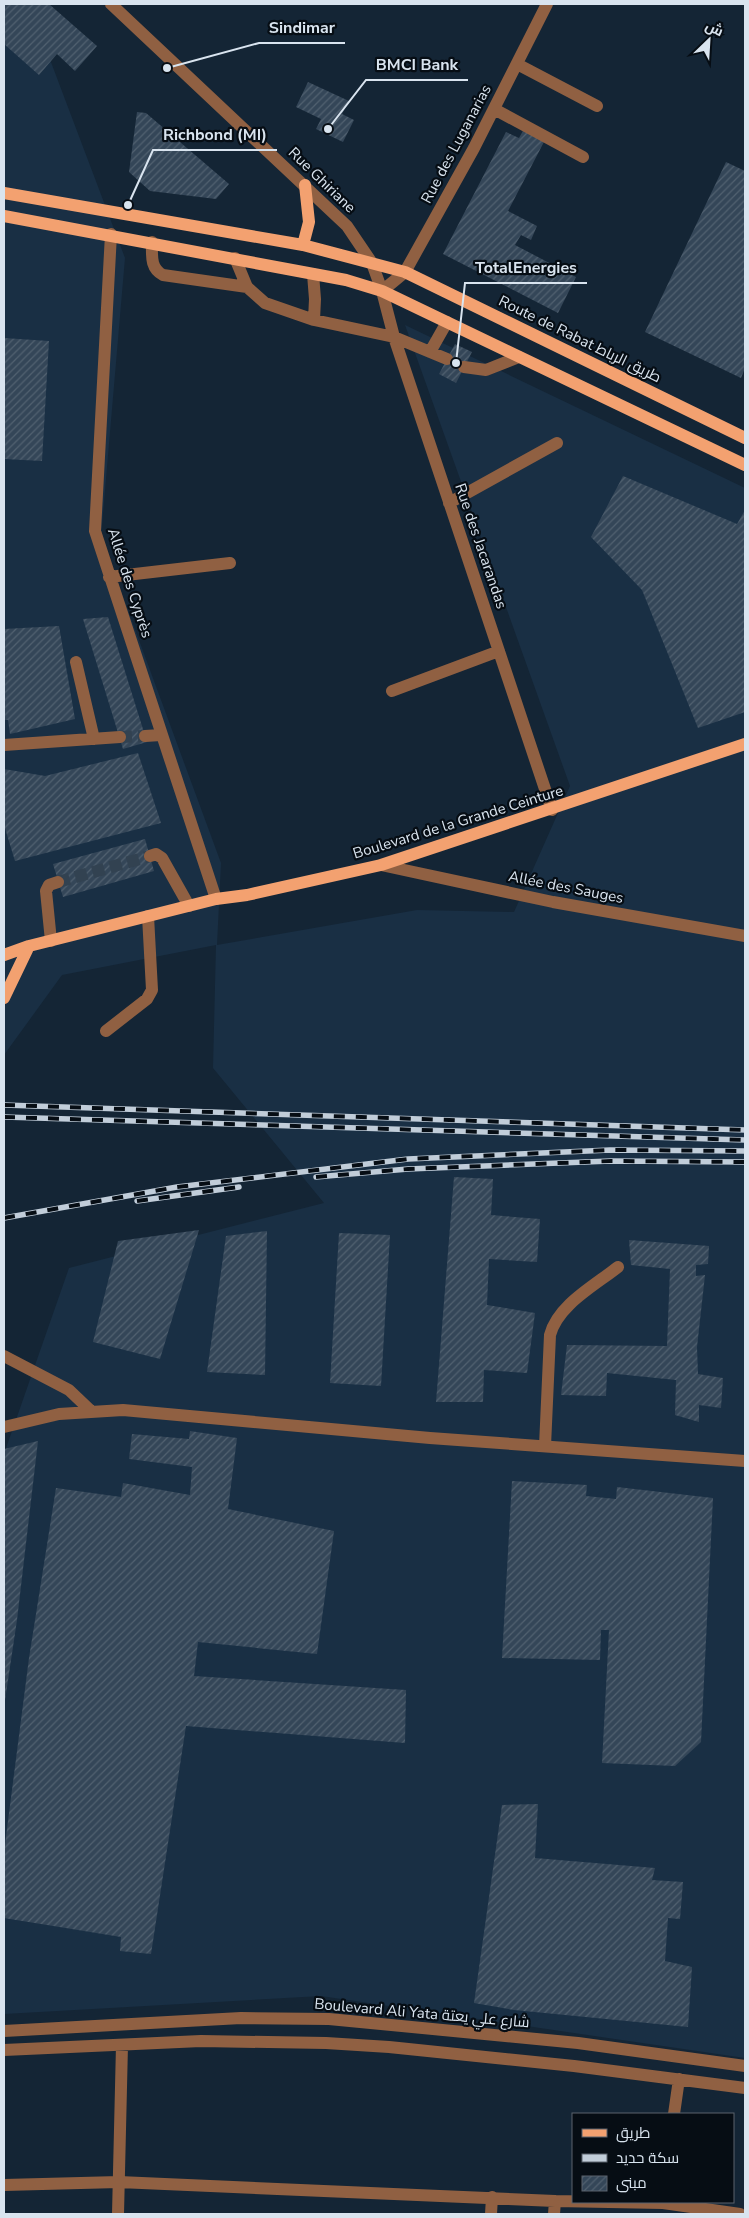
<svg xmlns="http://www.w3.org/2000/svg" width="749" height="2218" font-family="'Nunito Sans',Cairo,sans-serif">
  <defs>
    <pattern id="building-hatch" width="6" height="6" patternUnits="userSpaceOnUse" patternTransform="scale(1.25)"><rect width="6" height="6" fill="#344658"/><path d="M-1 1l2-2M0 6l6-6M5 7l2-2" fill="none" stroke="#516170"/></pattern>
  </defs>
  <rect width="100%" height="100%" fill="#142535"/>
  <path fill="#192f44" d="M4,4H29L125,258L101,537L221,863L217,945L417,910L514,912L570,786L405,325L745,488V2058L321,1996L4,2014V1454L69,1268L324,1203L213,1068L216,945L62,975L4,1055Z"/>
  <path fill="url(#building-hatch)" d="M4,4H49L97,46L75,71L57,54L39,75L4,44Z
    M308,82L349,101L342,114L354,120L343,142L316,129L321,119L296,107Z
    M137,112L146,113L229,184L216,199L150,191L129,172Z
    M524,129L545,140L508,211L537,226L531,240L521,235L515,245L576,277L558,313L443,254L506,132L519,138Z
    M726,162L745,171V368L741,378L645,332Z
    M4,338L49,341L42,461L4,459Z
    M455,344L472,352L456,383L439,374Z
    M623,476L737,524L745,510V712L698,728L642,590L591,537Z
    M108,617L147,742L123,749L83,619Z
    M59,626L75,719L10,734L8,720H4V629Z
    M138,753L161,823L15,861L4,825V769L45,776Z
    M145,839L154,871L63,897L53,864Z
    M454,1177L493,1179L491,1215L540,1219L537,1262L489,1259L487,1305L535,1313L527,1373L484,1370L483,1402H436Z
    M199,1230L160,1359L93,1342L118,1241Z
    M267,1231L265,1375L207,1372L226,1236Z
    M339,1233L390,1235L381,1386L330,1383Z
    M629,1240L709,1246L708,1264L696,1265V1276L705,1275L697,1347L698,1374L723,1378L721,1408L699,1405V1422L675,1415L676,1380L607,1373L606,1396L561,1395L567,1345L667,1346L670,1269L631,1265Z
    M190,1431L237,1438L228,1509L334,1531L317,1654L198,1642L194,1676L406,1690L405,1743L186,1726L151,1954L120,1951L121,1937L4,1918V1852L29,1658L56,1488L121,1497L123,1483L190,1495L192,1467L129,1459L132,1434L189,1439Z
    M38,1441L17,1620L4,1707V1449Z
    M512,1481L587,1485L586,1496L616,1499L617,1487L713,1498L701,1742L675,1766L602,1763L609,1630H601L600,1660L502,1658Z
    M538,1804L535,1858L655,1868L652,1880L683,1882L680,1919L668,1918L665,1961L692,1967L688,2027L514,2010L474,2003L502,1805Z"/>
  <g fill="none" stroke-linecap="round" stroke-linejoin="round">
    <path stroke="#324251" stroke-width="12" stroke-dasharray="12 6" stroke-linecap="butt" d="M120,737L145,736
      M58,882L150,856"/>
    <path stroke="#906042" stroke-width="12" d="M111,4L347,226L372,263L382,291L394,337L552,810
      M517,64L597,106
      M494,109L583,157
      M111,234L95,531L216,899
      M152,242C152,256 150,268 163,275L247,287
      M235,258L247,287L265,303L314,320L394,337L447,359
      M313,274L315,299L314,320
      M382,291L405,272L474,148L547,4
      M430,352L447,322
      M464,367L486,370L519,357
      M449,503L557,443
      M109,577L230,563
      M76,662L94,739
      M392,691L499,651
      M145,736L161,735
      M4,745L120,737
      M150,856L156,854L162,858L189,906
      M381,865L553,902L745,936
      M51,941L46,891L49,885L58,882
      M106,1031L147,999L152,990L148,916
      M4,1356L69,1390L90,1410
      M4,1427L59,1414L123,1410L430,1438L745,1461
      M545,1446L550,1335C558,1305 594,1286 618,1267
      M4,2031L241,2018L329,2019L578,2043L745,2066
      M4,2050L201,2041L326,2043L389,2047L574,2066L745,2088
      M674,2114L679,2079
      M4,2185L119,2182L555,2201L663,2203L740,2214
      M118,2214L122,2045
      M491,2214L492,2197
      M554,2214L555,2201"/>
    <path stroke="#f3a170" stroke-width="12" d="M4,193L303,245L405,272L745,438
      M4,216L346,280L382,291L745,465
      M303,245L309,222L305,185
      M4,955L29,946L216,899L247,895L381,865L745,744
      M4,998L29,946"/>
    <defs>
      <path id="rail" d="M4,1105L745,1130
        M4,1117L745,1140
        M316,1177L408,1169L611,1161L745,1162
        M137,1201L239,1187
        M4,1218L177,1187L408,1159L610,1150L745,1151"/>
    </defs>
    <use href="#rail" stroke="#c1cdd9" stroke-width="5.5"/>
    <use href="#rail" stroke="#060d14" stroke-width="4" stroke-dasharray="11" stroke-linecap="butt"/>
  </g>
  <g text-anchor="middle" stroke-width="4.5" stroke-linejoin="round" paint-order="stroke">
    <g font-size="15" fill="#d9e4ef" stroke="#060d14">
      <text transform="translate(456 144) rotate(-62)" y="5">Rue des Luganarias</text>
      <text transform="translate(322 180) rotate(44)" y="5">Rue Ghiriane</text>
      <text transform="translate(580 339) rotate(26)" y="5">Route de Rabat طريق الرباط</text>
      <text transform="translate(481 546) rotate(71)" y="5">Rue des Jacarandas</text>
      <text transform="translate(130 583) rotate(72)" y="5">Allée des Cyprès</text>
      <text transform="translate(458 822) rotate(-17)" y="5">Boulevard de la Grande Ceinture</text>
      <text transform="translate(566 887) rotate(11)" y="5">Allée des Sauges</text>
      <text transform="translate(422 2013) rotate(5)" y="5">Boulevard Ali Yata شارع علي يعتة</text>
    </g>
  </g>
  <path fill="none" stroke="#d9e4ef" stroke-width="2" d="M167 68L259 43H345M328 129L366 80H468M128 205L153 150H277M456 363L465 283H587"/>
  <g fill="#d9e4ef" stroke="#060d14" stroke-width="2">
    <circle cx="167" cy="68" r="5"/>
    <circle cx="328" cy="129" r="5"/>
    <circle cx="128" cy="205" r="5"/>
    <circle cx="456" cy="363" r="5"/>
  </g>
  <g font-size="16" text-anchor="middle" font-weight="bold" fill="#d9e4ef" stroke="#060d14" stroke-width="4.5" stroke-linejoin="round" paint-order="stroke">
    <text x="302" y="33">Sindimar</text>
    <text x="417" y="70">BMCI Bank</text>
    <text x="215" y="140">Richbond (MI)</text>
    <text x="526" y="273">TotalEnergies</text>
  </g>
  <rect width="749" height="2218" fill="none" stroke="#d9e4ef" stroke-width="10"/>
  <rect x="572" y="2113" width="162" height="90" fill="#060d14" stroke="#5a636c"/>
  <rect x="582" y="2129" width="25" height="8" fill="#f3a170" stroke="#5a636c"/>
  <text x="616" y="2138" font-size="15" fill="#d9e4ef">طريق</text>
  <rect x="582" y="2154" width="25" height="8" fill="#c1cdd9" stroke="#5a636c"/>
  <text x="616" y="2163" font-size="15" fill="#d9e4ef">سكة حديد</text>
  <rect x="582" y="2176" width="25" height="15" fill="url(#building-hatch)" stroke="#5a636c"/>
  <text x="616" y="2188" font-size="15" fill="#d9e4ef">مبنى</text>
  <g transform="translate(709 40) rotate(25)" stroke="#060d14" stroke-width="4" paint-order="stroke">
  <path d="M0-4L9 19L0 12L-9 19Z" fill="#d9e4ef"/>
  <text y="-8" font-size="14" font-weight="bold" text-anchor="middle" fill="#d9e4ef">ش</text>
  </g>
</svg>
